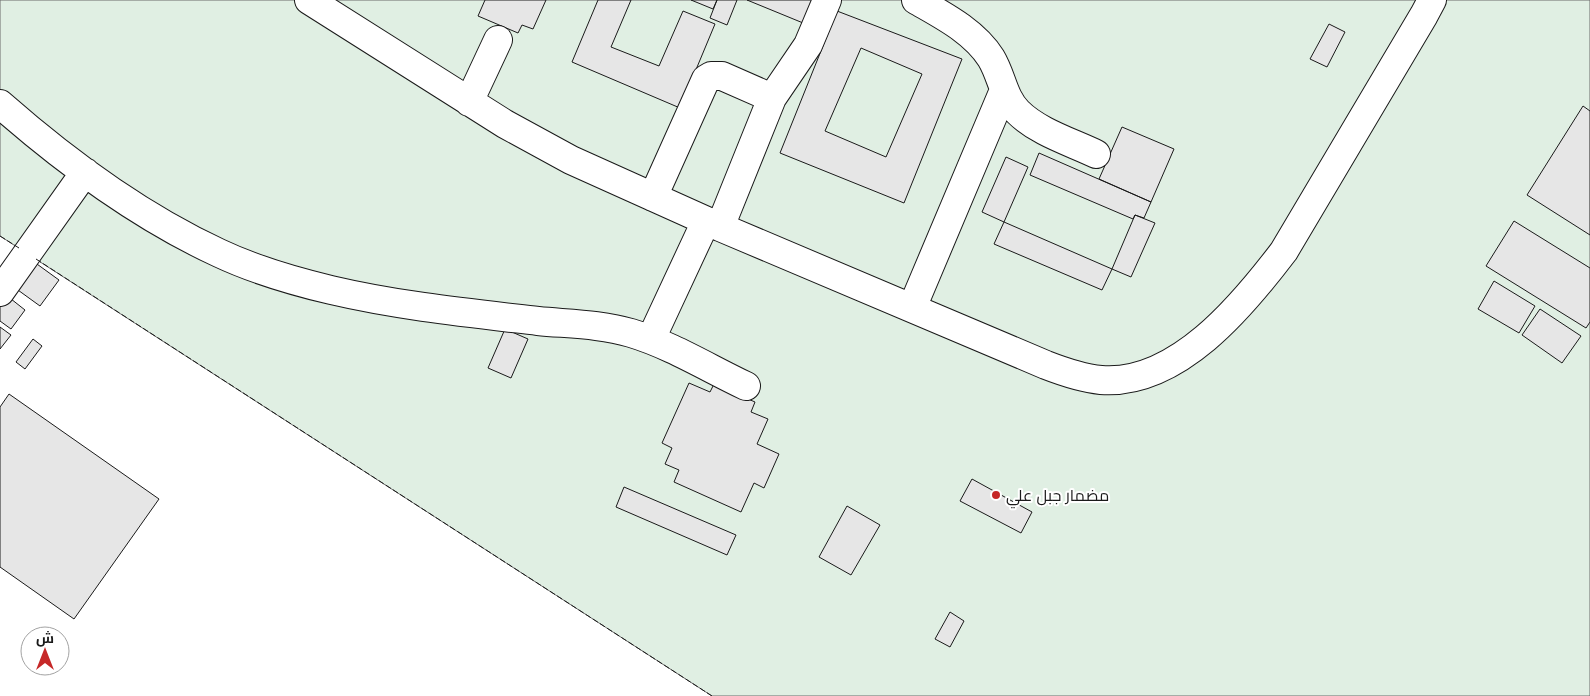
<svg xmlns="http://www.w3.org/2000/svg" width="1590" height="696" font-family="'Fira Sans',Cairo,sans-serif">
  <rect width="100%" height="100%" fill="#fff"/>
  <path fill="#e0efe3" stroke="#6a6a6a" d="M0,0H1590V696H712L0,236Z"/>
  <path fill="#e6e6e6" stroke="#1a1a1a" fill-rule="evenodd" d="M485,0H546L533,29L522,25L518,33L478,16Z
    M598,0H631L611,47L659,66L683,11L715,24L680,108L572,62Z
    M691,0H717L713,9Z
    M717,0H737L727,25L710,18Z
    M747,0H818L808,25Z
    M837,11L962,59L904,203L780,153ZM861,48L922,74L886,157L825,131Z
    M1329,24L1345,32L1327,67L1310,59Z
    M1583,106L1590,111V235L1527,195Z
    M1122,127L1174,149L1151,202L1099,179Z
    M1039,153L1151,202L1144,218L1135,215L1133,219L1030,175Z
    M1006,157L1028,167L1004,222L982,212Z
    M1135,215L1155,223L1131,277L1112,269Z
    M1514,221L1590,268V322L1586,328L1486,266Z
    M1004,222L1112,269L1102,290L994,244Z
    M30,259L59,280L40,306L11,285Z
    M1494,281L1535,306L1519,333L1478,309Z
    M6,295L25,310L11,329L0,321V303Z
    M1540,309L1581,336L1562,363L1522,335Z
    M0,327L11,335L0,349Z
    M505,329L528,339L511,378L488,368Z
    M33,339L42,346L25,369L16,362Z
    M689,383L710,392L714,384L755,402L751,412L768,419L757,444L779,454L764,488L754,483L741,512L674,482L679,470L665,464L672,448L662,443Z
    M9,394L159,499L74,619L0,567V407Z
    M972,479L1032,512L1021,533L960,501Z
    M624,487L736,535L727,555L616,507Z
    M847,506L880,525L851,575L819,557Z
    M950,612L964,621L950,647L935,639Z"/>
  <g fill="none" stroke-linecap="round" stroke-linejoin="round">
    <defs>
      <path id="minor" d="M309,0L505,124L571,160L720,227L1046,365C1064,372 1081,378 1101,380C1177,386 1243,305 1284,251L1424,15L1432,0
        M916,0C942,15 974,31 991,58C1002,76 1003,97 1018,112C1038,132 1071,142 1096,154
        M469,102L498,40
        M0,104C66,162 139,216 219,253C255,270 293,281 331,290C399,306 469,313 538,321C569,324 601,324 631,333C671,345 708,368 746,386
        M653,197L706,79L711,76H722L772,98
        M720,227L772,98L808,45L827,0
        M0,292L85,172
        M912,308L1004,90
        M651,339L706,221"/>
    </defs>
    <use href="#minor" stroke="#1a1a1a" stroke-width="30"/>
    <use href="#minor" stroke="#fff" stroke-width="28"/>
    <path stroke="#1a1a1a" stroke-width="1" stroke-dasharray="6 2.5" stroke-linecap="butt" d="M0,236L19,248
      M36,259L712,696"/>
  </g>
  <circle fill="#c62828" stroke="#fff" stroke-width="2" cx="996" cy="495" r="5"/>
  <g text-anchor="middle" stroke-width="4" stroke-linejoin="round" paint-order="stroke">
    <g font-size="16" fill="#1a1a1a" stroke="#fff" text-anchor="start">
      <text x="1006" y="501">مضمار جبل علي</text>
    </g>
  </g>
  <g transform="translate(45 651)"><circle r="24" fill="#ffffff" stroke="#a3a3a3"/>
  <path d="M0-4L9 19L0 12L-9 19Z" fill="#c62828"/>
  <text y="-8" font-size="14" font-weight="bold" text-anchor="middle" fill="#1a1a1a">ش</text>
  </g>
</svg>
